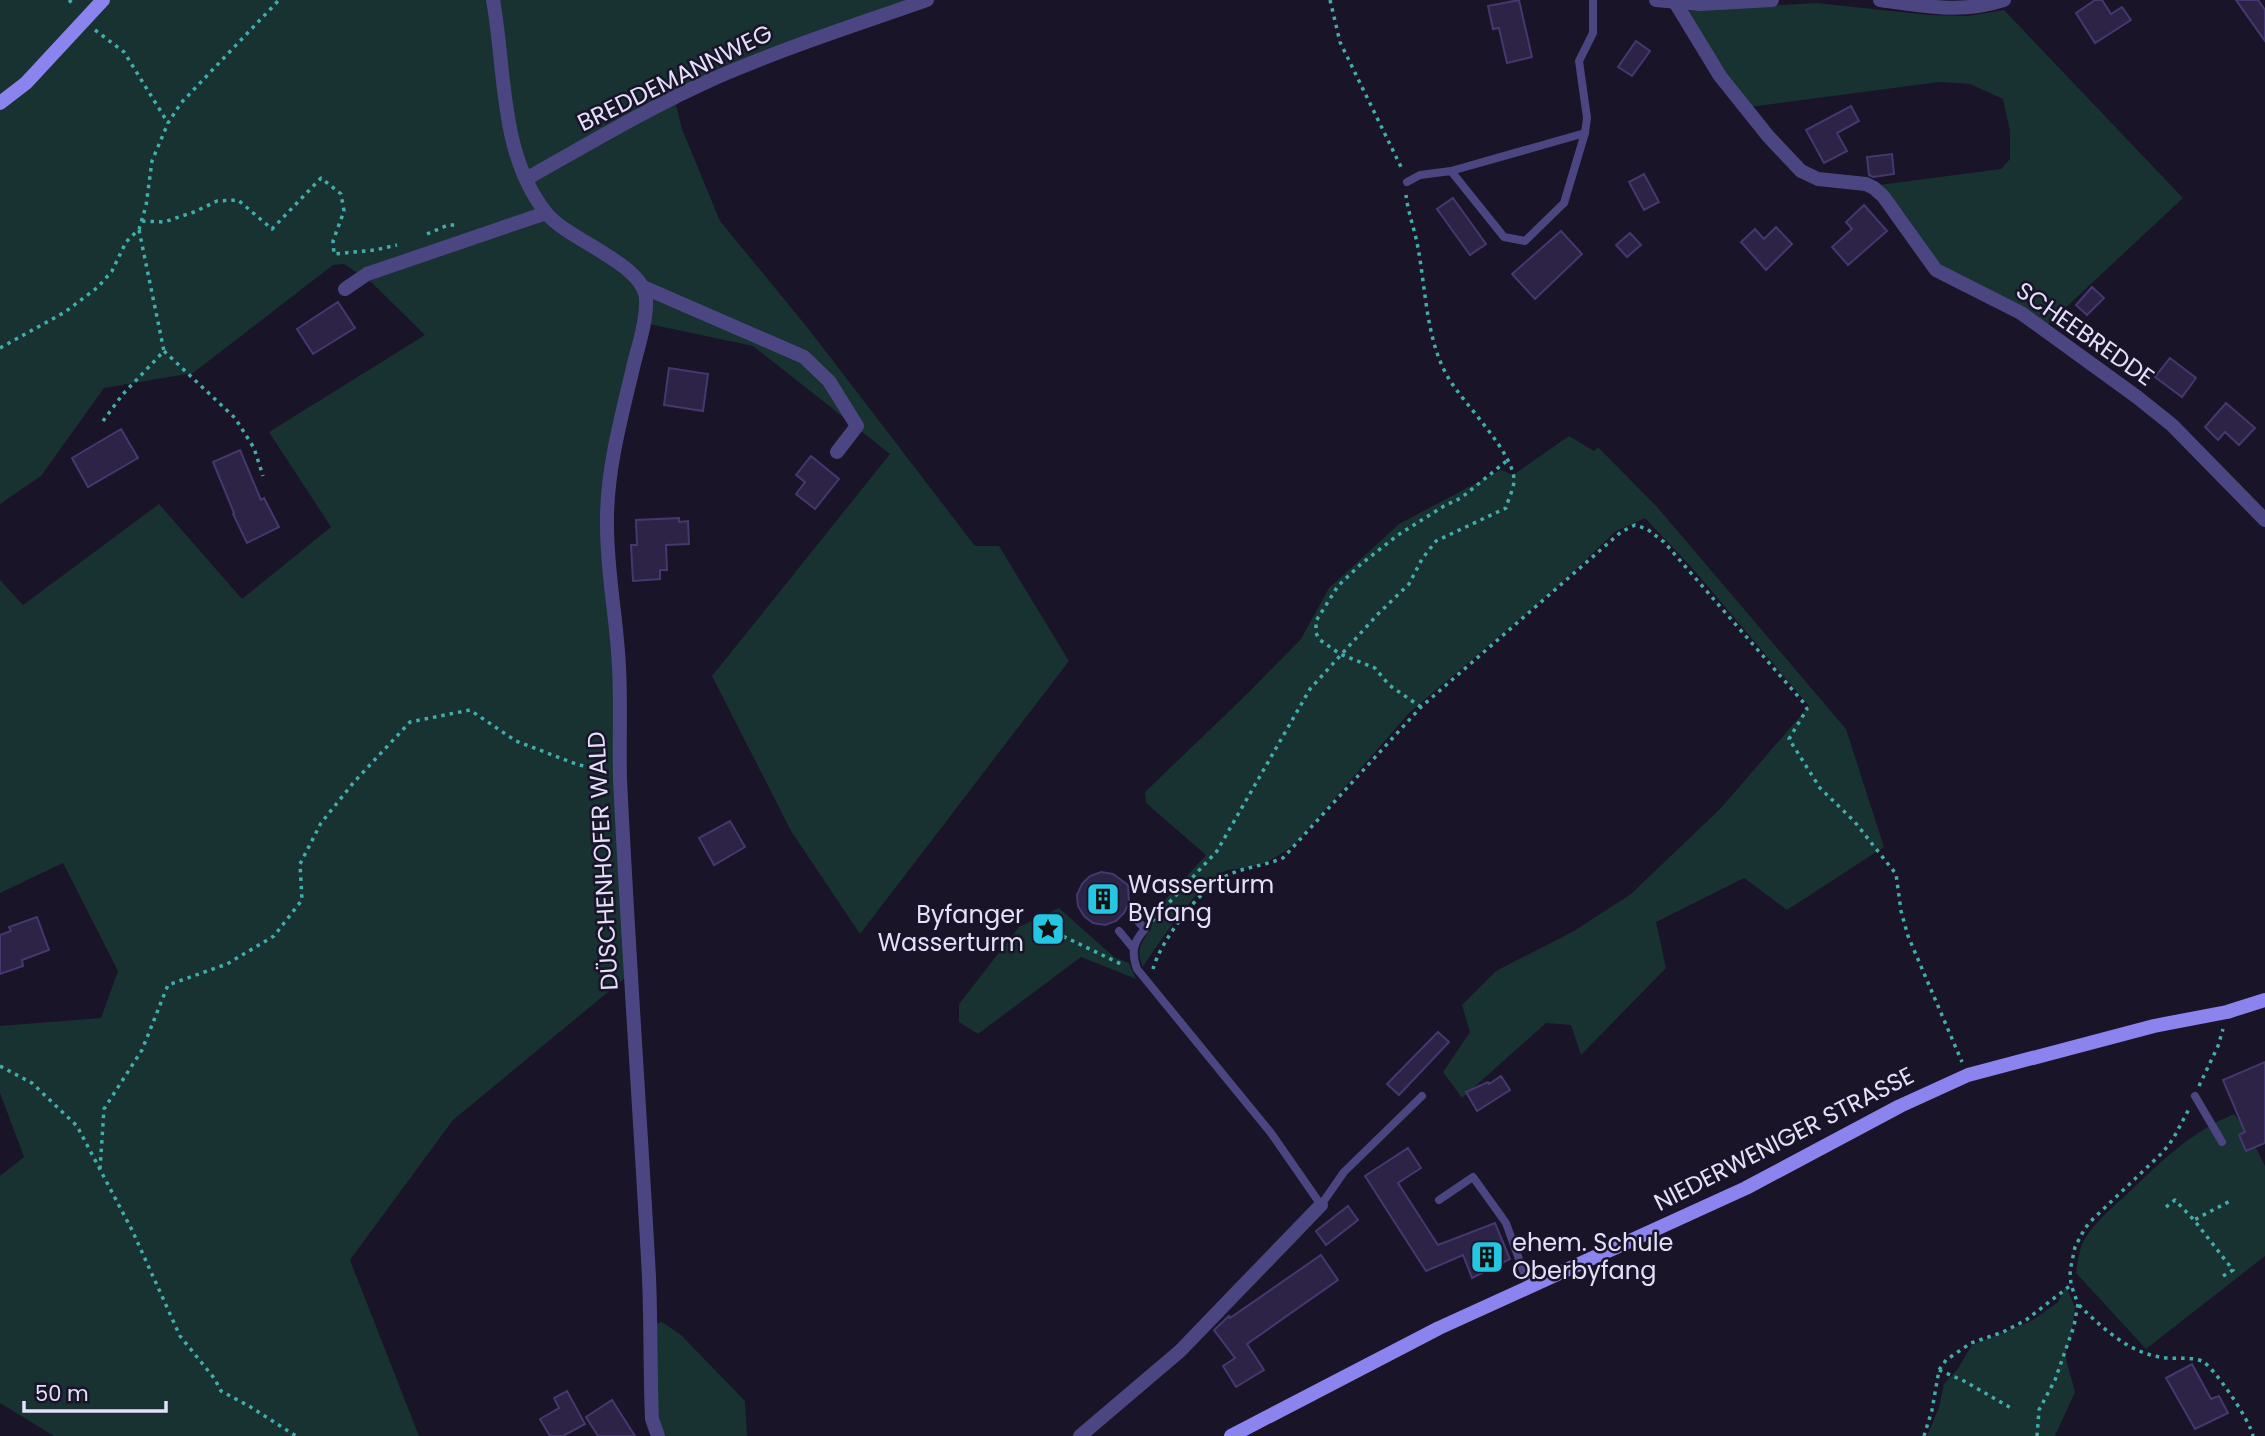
<svg xmlns="http://www.w3.org/2000/svg" width="2265" height="1436" font-family="Poppins,sans-serif">
  <rect width="100%" height="100%" fill="#191428"/>
  <path fill="#183131" d="M0,0H922L697,92L676,105L682,129L720,221L807,327L975,546H999L1069,661L860,934L791,831L712,676L890,454L753,346L649,324L621,425L609,519L636,969L453,1120L350,1260L419,1436H54L0,1403V1176L24,1157L0,1093V1026L101,1018L118,971L63,863L0,893V580L23,605L159,504L242,599L331,527L269,432L425,335L372,283L344,264L333,265L193,373L104,388L41,476L0,504Z
    M1816,3L1930,15L1967,16L2004,10L2183,198L2047,325L1934,262L1879,185L2001,169L2010,159V131L2003,99L1970,84L1939,82L1750,107L1719,72L1685,11Z
    M1569,436L1594,451L1598,447L1658,508L1846,729L1884,847L1787,910L1744,878L1656,922L1666,968L1581,1055L1571,1025L1546,1023L1462,1098L1443,1072L1470,1032L1462,1005L1496,971L1574,931L1631,894L1721,808L1809,706L1692,568L1645,518L1616,531L1554,590L1409,713L1297,842C1284,852 1271,862 1255,866C1247,869 1237,868 1228,870C1201,880 1159,942 1143,967C1135,951 1141,942 1151,929L1144,923L1206,855L1146,803L1145,792L1247,694L1301,639L1329,588L1399,524L1501,470L1513,475Z
    M1059,908L1114,957L1129,963L1136,979L1081,957L978,1034L959,1022V1004L1019,927Z
    M2234,1114L2247,1130L2265,1166V1256L2146,1349L2076,1273C2078,1260 2079,1247 2086,1237C2097,1220 2113,1207 2127,1194C2163,1160 2189,1133 2234,1114Z
    M2066,1286L2075,1307L2071,1337L2065,1355L2075,1392L2055,1436H1927L1939,1407L1944,1384L1957,1370L1972,1345L2033,1320L2058,1302Z
    M662,1322L681,1335L745,1401L747,1436H659L652,1325Z"/>
  <path fill="#2c2347" stroke="#45386f" stroke-width="2" d="M1519,0L1532,57L1507,63L1499,28L1493,29L1488,6Z
    M2095,0H2102L2111,14L2122,7L2131,20L2095,43L2076,13Z
    M2236,0H2258L2265,10V41Z
    M1636,41L1650,51L1632,76L1618,67Z
    M1851,106L1859,121L1837,133L1847,151L1824,163L1806,130Z
    M1892,154L1894,174L1873,177L1869,175L1867,157Z
    M1644,174L1659,202L1644,210L1629,182Z
    M1453,198L1486,244L1470,255L1437,209Z
    M1864,205L1887,231L1848,265L1832,247L1852,229L1846,222Z
    M1776,227L1792,244L1766,270L1741,242L1755,229L1764,239Z
    M1561,231L1582,254L1535,299L1512,274Z
    M1630,233L1641,245L1627,257L1616,245Z
    M2092,287L2104,298L2087,315L2076,305Z
    M338,302L355,328L313,354L297,329Z
    M2170,358L2196,378L2182,397L2155,377Z
    M669,368L708,374L703,411L664,405Z
    M2226,403L2255,428L2239,445L2225,432L2218,440L2205,427Z
    M121,429L138,458L88,487L72,458Z
    M240,450L261,500L264,498L279,527L247,543L233,514L234,513L213,462Z
    M811,456L839,479L815,509L796,494L805,482L796,475Z
    M679,518V522L688,521L689,544L666,545L667,570H660V579L633,581L631,545H637L636,520Z
    M730,821L745,847L714,865L699,838Z
    M1101,872L1113,874L1128,885L1129,903L1124,913L1116,921L1105,925L1093,923L1084,916L1078,906L1077,895L1082,884L1090,876Z
    M37,917L49,950L22,960L23,966L0,974V935L11,931L9,927Z
    M1438,1032L1449,1042L1399,1095L1387,1084Z
    M2265,1062V1143L2246,1151L2239,1135L2245,1132L2223,1080Z
    M1501,1076L1510,1090L1477,1111L1466,1092L1488,1082L1489,1084Z
    M1408,1148L1421,1168L1398,1183L1438,1245L1495,1223L1510,1259L1472,1278L1463,1255L1426,1271L1365,1176Z
    M1348,1206L1358,1220L1326,1245L1316,1231Z
    M1321,1255L1338,1280L1247,1344L1264,1370L1236,1387L1223,1366L1235,1358L1214,1330L1229,1316L1230,1318Z
    M2192,1364L2211,1399L2219,1396L2228,1413L2195,1429L2166,1378Z
    M567,1391L585,1424L563,1436H550L540,1419L559,1408L554,1398Z
    M612,1400L635,1436H598L586,1417Z"/>
  <g fill="none" stroke-linecap="round" stroke-linejoin="round">
    <path stroke="#42adab" stroke-width="3.5" stroke-dasharray="3.5 5" stroke-linecap="butt" d="M69,0L75,6
      M1330,0L1340,42L1403,171
      M95,30L124,52L168,123
      M142,221L164,222L194,212L217,201L238,200L272,229L321,178L341,194L344,211L333,241L334,254L375,250L397,245
      M139,230L164,351
      M427,234L448,225H456
      M0,348L65,312L98,287L112,271L126,242L139,229L146,206L152,161L168,123L181,103L279,0
      M164,351L235,418L254,448L263,476
      M103,421L123,394L164,351
      M1421,707L1389,685L1375,668L1340,654L1320,640L1316,633V621L1338,586L1361,564L1398,535L1444,506L1461,498L1509,459
      M1152,921L1217,851L1310,689L1378,614L1409,584L1422,559L1436,541L1506,508C1508,500 1513,490 1514,482C1516,455 1464,404 1449,379C1426,341 1426,290 1418,248C1415,230 1408,213 1406,195
      M1048,929L1121,964
      M1153,969C1160,942 1200,888 1226,876C1244,867 1264,866 1283,858L1421,707L1621,532L1635,525L1647,529L1664,542L1803,702L1807,709L1789,739L1820,788L1854,821L1896,874L1901,911L1908,936L1962,1062
      M0,1066L32,1083L77,1126L132,1230L180,1336L214,1378L221,1391L249,1406L296,1436
      M2199,1086L2218,1046L2223,1029
      M100,1169L104,1109L142,1050L168,985L227,964L274,936L302,900L300,864L321,823L354,782L410,722L470,710L516,741L576,764L606,772
      M2166,1207L2175,1200L2194,1220
      M2223,1276L2233,1270L2194,1220L2232,1200
      M2079,1305C2101,1327 2127,1351 2159,1357C2173,1360 2189,1356 2202,1361C2214,1367 2251,1422 2253,1436
      M1939,1370L1964,1381L2011,1408
      M1924,1436L1932,1410L1939,1370L1946,1360L1971,1343L2003,1332L2026,1320L2071,1285
      M2037,1436L2039,1410L2055,1380L2074,1326L2078,1304L2071,1285L2070,1271L2075,1247L2085,1228L2093,1219L2163,1152L2173,1139L2189,1109"/>
    <path stroke="#4b4681" stroke-width="8" d="M1585,133L1451,171L1504,237L1525,241L1564,203L1585,133L1587,118L1579,61L1593,33V0
      M1407,182L1420,175L1451,171
      M1132,915L1145,929C1133,942 1131,952 1137,969L1271,1133L1321,1205L1344,1172L1422,1096
      M1119,931L1133,948
      M2195,1096L2222,1142
      M1439,1200L1473,1177L1506,1223L1529,1287"/>
    <path stroke="#4b4681" stroke-width="14" d="M493,0C506,71 499,155 547,214C570,241 644,264 646,299C647,323 637,349 632,372C620,422 606,474 607,526C607,574 617,620 619,667C621,704 619,742 620,779C628,945 640,1111 649,1277C651,1325 650,1372 652,1419L658,1436
      M1656,0L1700,4L1772,0
      M1880,0C1922,6 1963,14 2004,0
      M1675,2L1720,76L1768,136L1801,171L1818,179L1866,184L1874,188L1883,196L1936,270L2021,313L2137,397L2172,425L2265,520
      M526,179C588,144 650,107 715,78C784,48 856,25 927,0
      M643,287L804,357L829,381L857,426L837,452
      M345,289L367,274L546,213
      M1080,1436L1180,1351L1321,1205"/>
    <path stroke="#8b83ee" stroke-width="14" d="M0,103L26,83L103,0
      M1231,1436L1439,1328L1746,1188L1900,1106L1968,1075L2154,1026L2227,1012L2265,1000"/>
  </g>
  <defs>
    <symbol id="building-square" viewBox="-11 -11 22 22"><rect x="-9" y="-9" width="18" height="18" rx="4" fill="#25c6e1" stroke="#191428"/><path d="M-4-6H4V6H1V3H-1V6H-4ZM-2.5-4.3h1.7v1.8h-1.7ZM.8-4.3h1.7v1.8H.8ZM-2.5-1h1.7V.8h-1.7ZM.8-1h1.7V.8H.8Z" fill="#111"/></symbol>
    <symbol id="sight-square" viewBox="-11 -11 22 22"><rect x="-9" y="-9" width="18" height="18" rx="4" fill="#25c6e1" stroke="#191428"/><path d="M0-6L1.8-2.2L6-1.7L2.9 1.2L3.7 5.4L0 3.3L-3.7 5.4L-2.9 1.2L-6-1.7L-1.8-2.2Z" fill="#111"/></symbol>
  </defs>
  <g fill-rule="evenodd">
    <use href="#building-square" x="1084" y="880" width="38" height="38"/>
    <use href="#sight-square" x="1029" y="910" width="38" height="38"/>
    <use href="#building-square" x="1468" y="1238" width="38" height="38"/>
  </g>
  <g text-anchor="middle" stroke-width="5" stroke-linejoin="round" paint-order="stroke">
    <g font-size="24" fill="#e4e0fb" stroke="#191428">
      <text transform="translate(675 78) rotate(-26)" y="8">BREDDEMANNWEG</text>
      <text transform="translate(2085 334) rotate(35)" y="8">SCHEEBREDDE</text>
      <text transform="translate(603 861) rotate(-93)" y="8">DÜSCHENHOFER WALD</text>
      <text transform="translate(1784 1139) rotate(-27)" y="8">NIEDERWENIGER STRASSE</text>
    </g>
    <g font-size="24" fill="#e4e0fb" stroke="#191428" text-anchor="start">
      <text x="1128" y="893">Wasserturm<tspan x="1128" dy="28">Byfang</tspan></text>
      <text x="1024" y="923" text-anchor="end">Byfanger<tspan x="1024" dy="28">Wasserturm</tspan></text>
      <text x="1512" y="1251">ehem. Schule<tspan x="1512" dy="28">Oberbyfang</tspan></text>
    </g>
  </g>
  <path d="M24 1401v10h142v-10" fill="none" stroke="#e4e0fb" stroke-width="3.5"/>
  <text x="35" y="1401" font-size="21" fill="#e4e0fb" stroke="#191428" stroke-width="5" paint-order="stroke">50 m</text>
</svg>
